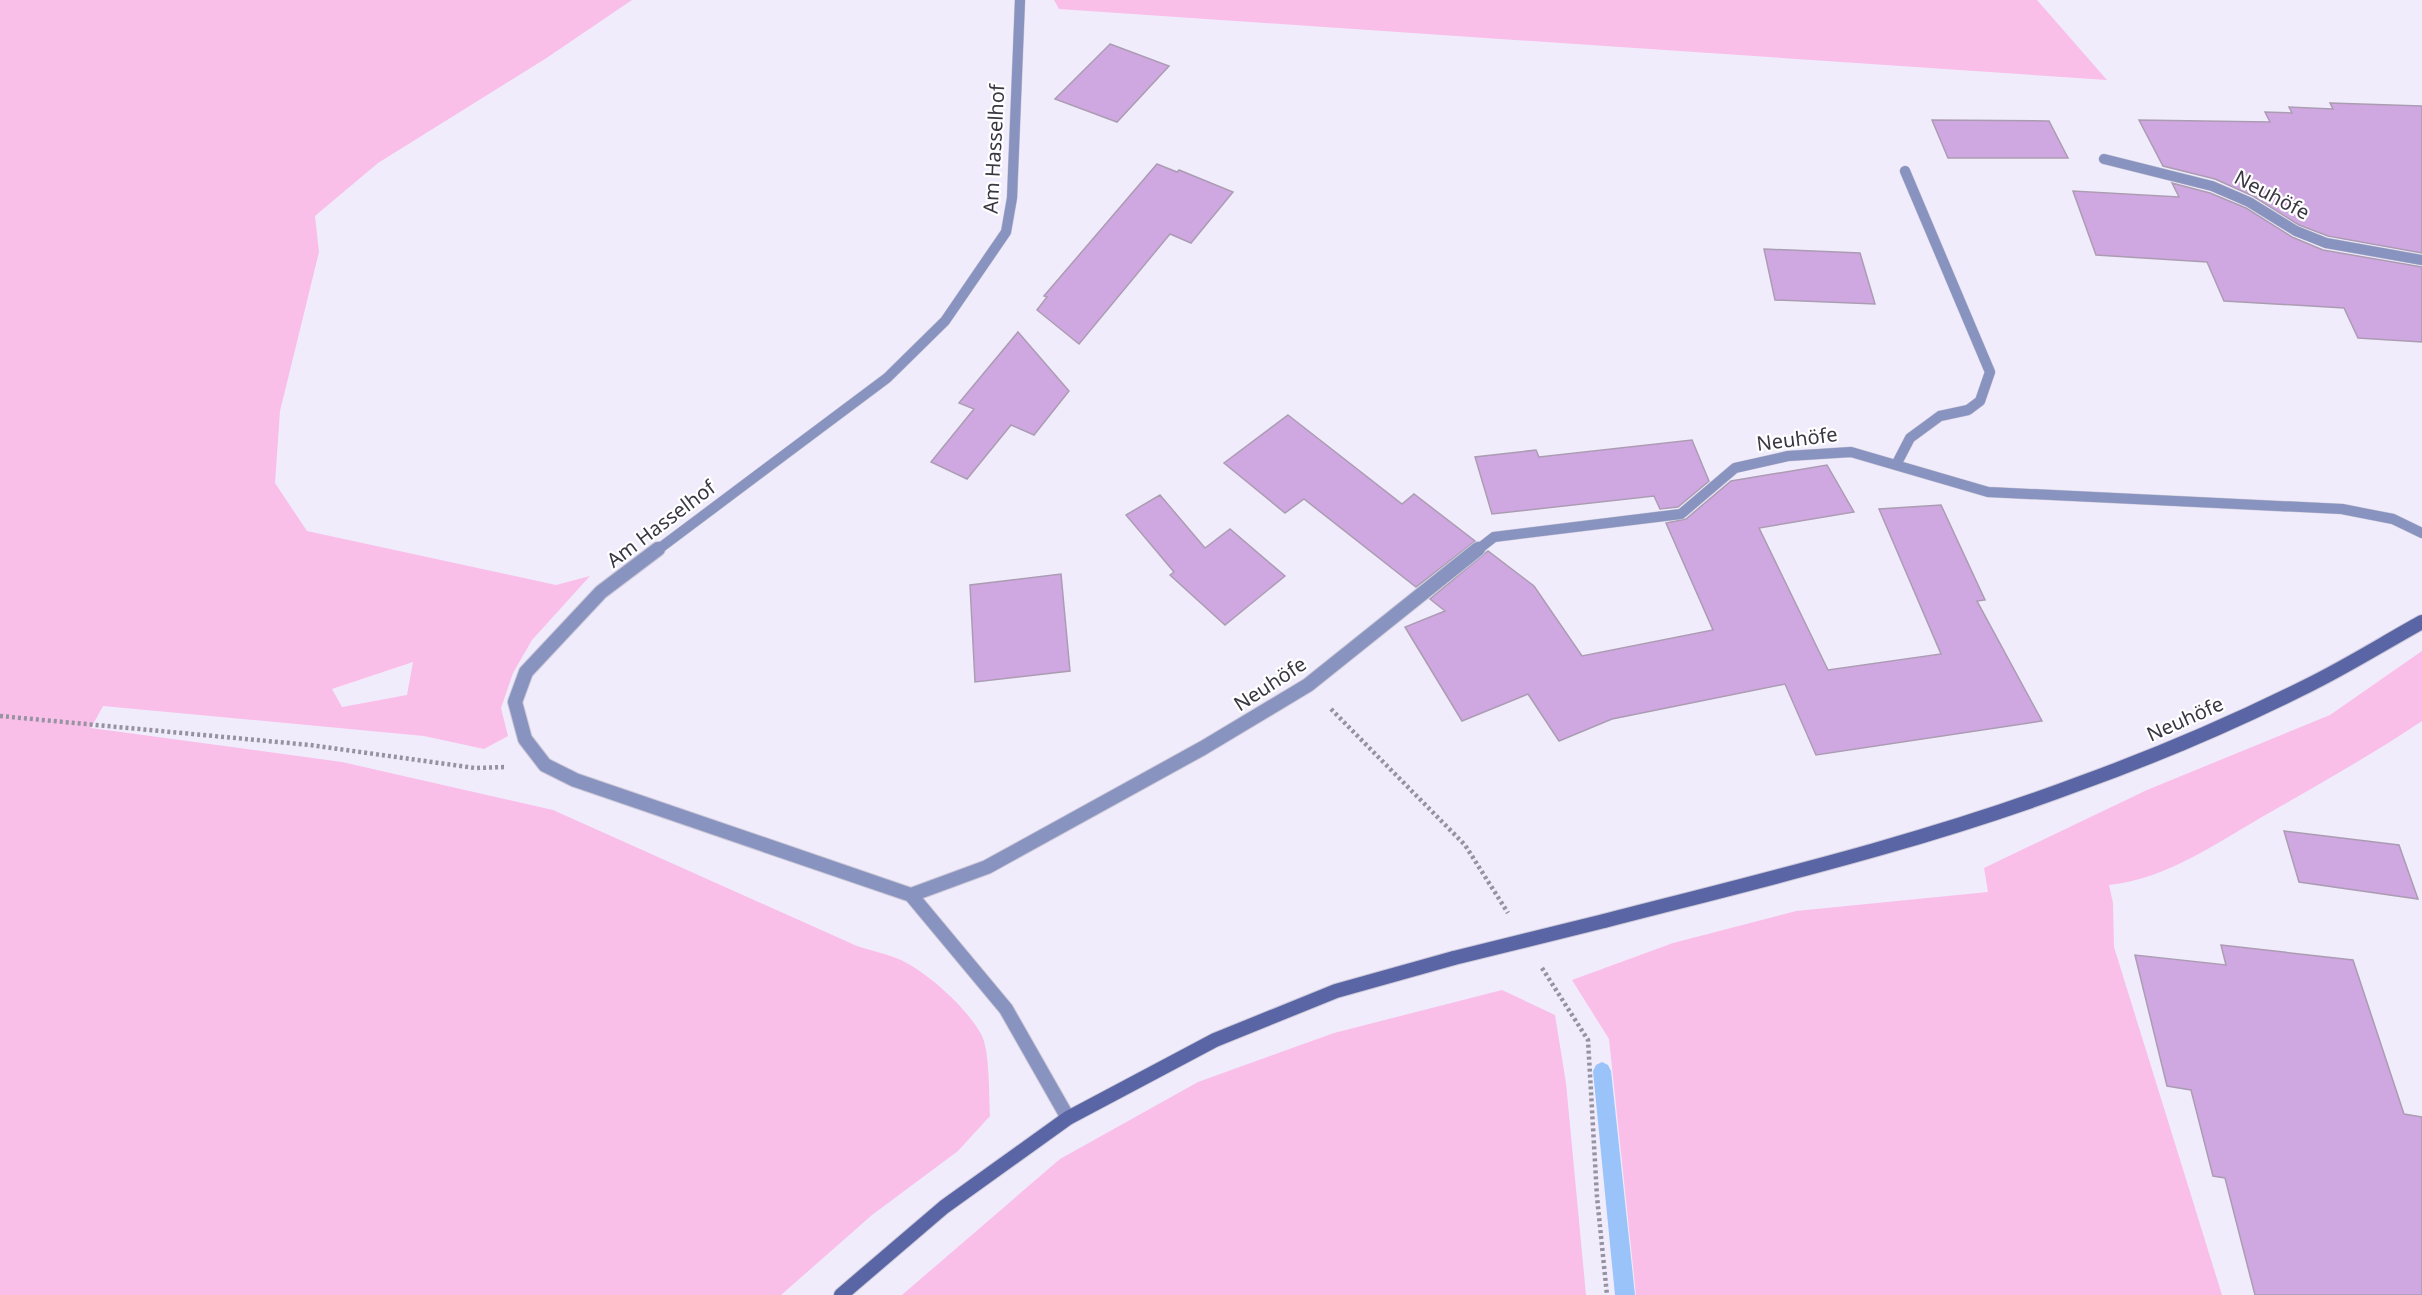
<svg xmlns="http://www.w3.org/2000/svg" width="2422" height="1295" font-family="'Noto Sans',sans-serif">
  <rect width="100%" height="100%" fill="#f0ecfc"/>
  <path fill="#f9bfe9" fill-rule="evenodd" d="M0,0H632L545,59L378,163L315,216L319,252L280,411L275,483L307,531L556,585L590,576L532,640L513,673L501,708L508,736L484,749L424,736L103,706L91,728L342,762L553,810L857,946C872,951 888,954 901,960C928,973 967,1008 981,1034C990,1049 989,1097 990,1116L958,1151L872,1215L781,1295H0ZM413,662L407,695L342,707L332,689Z
    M1054,0H2037L2107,80L1059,9Z
    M2422,651V721C2373,754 2321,783 2269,813C2219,841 2168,879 2109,885L2113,903L2114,947L2222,1295H1636L1609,1039L1572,980L1673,943L1796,911L1988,892L1984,868L2147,790L2330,715Z
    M1502,990L1555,1015L1566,1083L1586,1295H902L1060,1159L1198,1082L1334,1033Z"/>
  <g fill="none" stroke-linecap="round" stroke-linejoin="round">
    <path fill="#99c3f9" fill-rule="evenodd" d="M1602,1062L1608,1065L1611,1071L1635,1295H1615L1593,1071L1596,1065Z"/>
  </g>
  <path fill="#d0a8e1" stroke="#ac9cb3" stroke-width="1.5" d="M1110,44L1169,66L1117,122L1055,99Z
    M2330,103L2422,106V253L2328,236L2299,225L2253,196L2215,179L2163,166L2139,120L2270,122L2265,112L2292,113L2289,107L2333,109Z
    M1932,120L2049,121L2068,158H1948Z
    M1157,164L1177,172L1179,170L1233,192L1191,243L1170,234L1079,344L1037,310L1047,297L1044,296Z
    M2172,183L2210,193L2246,208L2292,237L2323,250L2422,267V342L2358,338L2344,308L2224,301L2207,262L2096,255L2073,191L2179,197Z
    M1764,249L1860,253L1875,304L1775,300Z
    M1018,332L1069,391L1034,435L1011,425L967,479L931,462L974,409L959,403Z
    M1288,415L1402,504L1414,494L1475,541L1416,587L1304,499L1285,513L1224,463Z
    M1692,440L1709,481L1678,507L1660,509L1654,496L1492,514L1475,457L1536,450L1539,457Z
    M1827,465L1854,512L1759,528L1828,670L1941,654L1879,509L1941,505L1985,600L1977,601L2042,721L1816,755L1785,684L1612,719L1559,741L1528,694L1462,721L1405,627L1445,611L1430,599L1488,551L1534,586L1582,656L1713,630L1666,523L1686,519L1731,481Z
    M1160,495L1205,548L1230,529L1285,576L1225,625L1170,575L1174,572L1126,515Z
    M1061,574L1070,671L975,682L970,585Z
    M2284,831L2399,845L2418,899L2299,882Z
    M2221,945L2353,960L2404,1114L2422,1117V1295H2255L2225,1178L2213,1176L2191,1090L2167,1086L2135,955L2226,965Z"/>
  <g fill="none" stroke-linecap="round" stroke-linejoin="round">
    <defs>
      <path id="street-far1" d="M2104,159L2212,186L2249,202L2296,231L2326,243L2422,260
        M1896,465L1910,438L1940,416L1968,410L1980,401L1990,372L1905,171
        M656,551L887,378L945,321L1006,232L1012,198L1020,0
        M1476,551L1494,537L1681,514L1735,468L1788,456L1851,452L1988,492L2342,509L2393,519L2422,533"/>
      <path id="street" d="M658,549L601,592L526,672L515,702L525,739L545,765L575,780L911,895
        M911,895L987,867L1203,748L1308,685L1478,549
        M911,895L1006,1009L1068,1118"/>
      <path id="secondary" d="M1604,921C1763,880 1924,842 2078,784C2156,756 2233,723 2307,686C2346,667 2384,643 2422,622
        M841,1295L944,1207L1068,1118L1215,1040L1336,991L1454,958"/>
    </defs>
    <use href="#street-far1" stroke="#cbc8d7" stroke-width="11"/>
    <use href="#street" stroke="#cbc8d7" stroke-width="16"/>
    <use href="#secondary" stroke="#cbc8d7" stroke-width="16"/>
    <path stroke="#9693a1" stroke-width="4.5" stroke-dasharray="3 3" stroke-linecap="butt" d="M1331,709L1465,845L1508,913
      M0,716L310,745L475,768L505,767
      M1542,968L1588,1040L1597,1197L1607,1295"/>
    <use href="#street-far1" stroke="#8993bf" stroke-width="10"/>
    <use href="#street" stroke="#8993bf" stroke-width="14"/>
    <use href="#secondary" stroke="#5a65a5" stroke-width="14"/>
    <defs>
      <path id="secondary-bridge" d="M1454,958L1604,921"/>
    </defs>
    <use href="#secondary-bridge" stroke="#cbc8d7" stroke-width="16" stroke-linecap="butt"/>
    <use href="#secondary-bridge" stroke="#5a65a5" stroke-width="14"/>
  </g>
  <g text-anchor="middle" stroke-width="4.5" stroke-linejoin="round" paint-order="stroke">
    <g font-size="20" fill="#393742" stroke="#fff">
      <text transform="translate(994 149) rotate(-87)" y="7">Am Hasselhof</text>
      <text transform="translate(2272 195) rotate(28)" y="7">Neuhöfe</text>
      <text transform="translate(1797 439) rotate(-7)" y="7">Neuhöfe</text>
      <text transform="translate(661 524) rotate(-37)" y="7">Am Hasselhof</text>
      <text transform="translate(1270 684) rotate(-33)" y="7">Neuhöfe</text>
      <text transform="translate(2185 719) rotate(-24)" y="7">Neuhöfe</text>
    </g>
  </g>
</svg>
